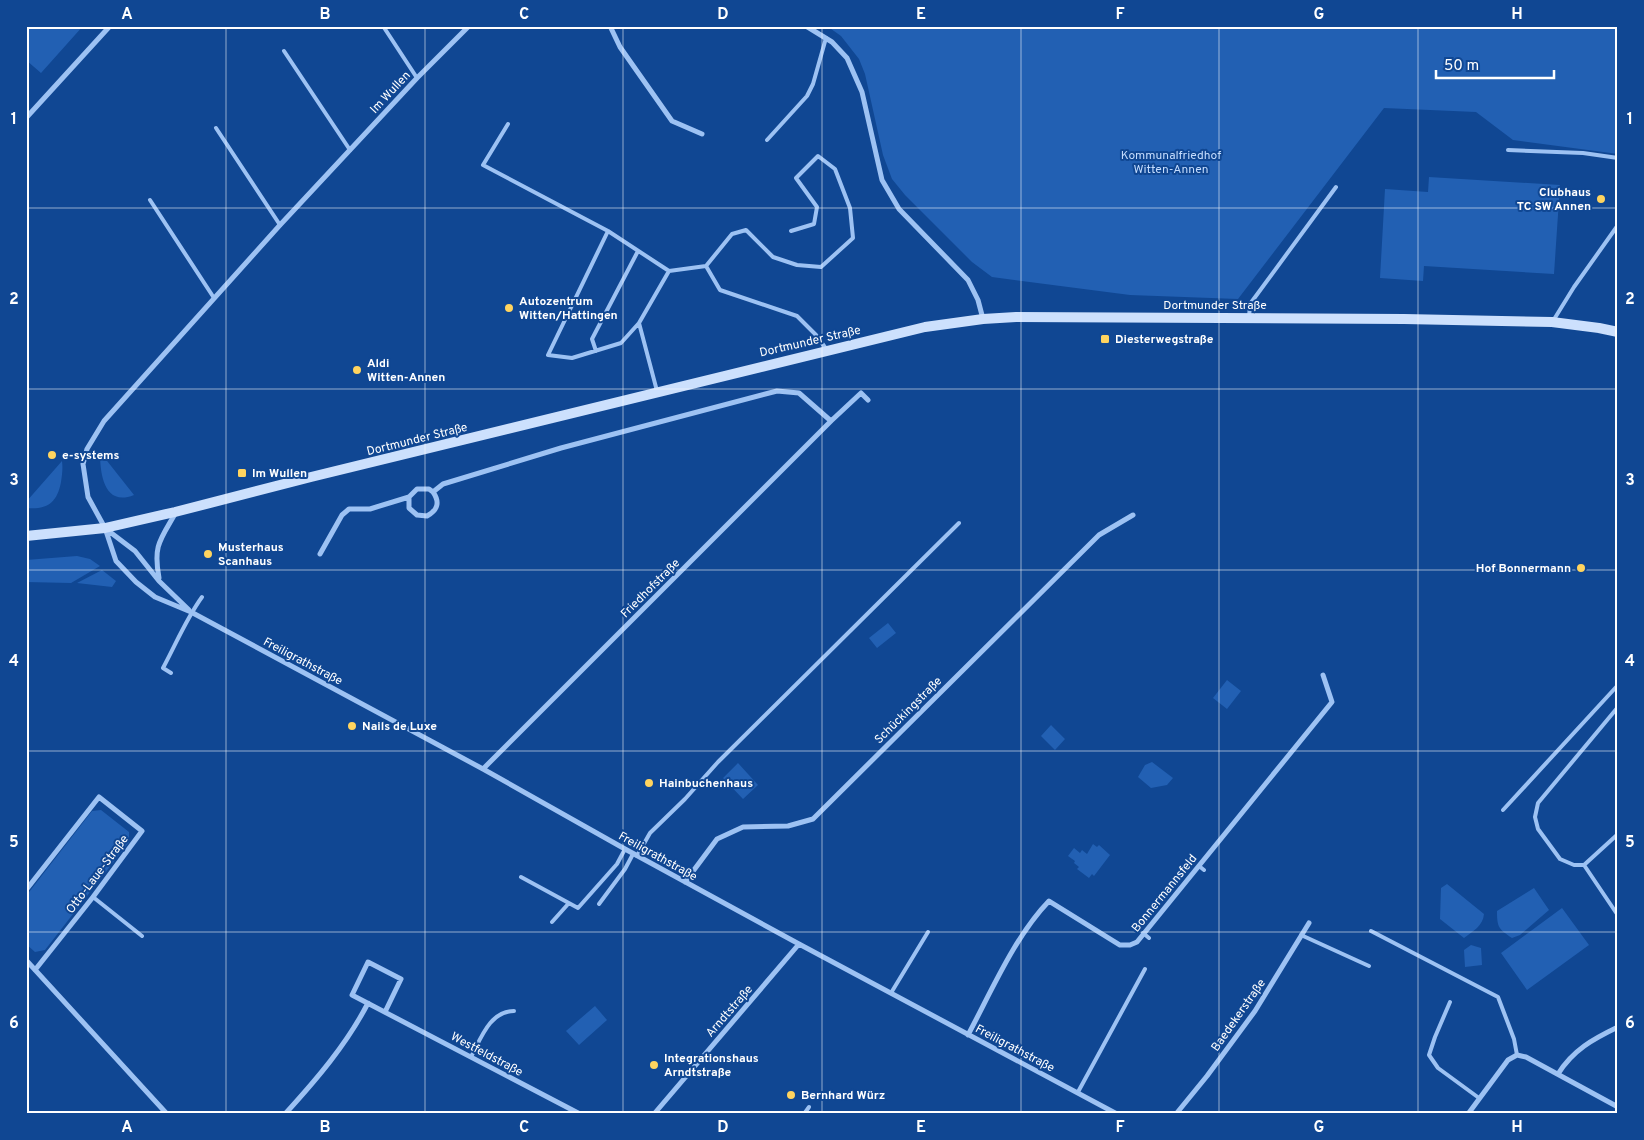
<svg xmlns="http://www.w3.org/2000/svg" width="1644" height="1140" font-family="Overpass,sans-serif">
  <rect width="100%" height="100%" fill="#104793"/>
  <path fill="#2260b3" d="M26,26H83L41,73L26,60Z
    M827,26H1618V154L1513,140L1476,112L1384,108L1238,299L1130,295L992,277L972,262L905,195L892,179L883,155L865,74L859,59L841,36Z
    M1429,177L1560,185L1554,274L1424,266L1423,281L1380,278L1385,189L1428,192Z
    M100,452L134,495C104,507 100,474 100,452Z
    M62,461C63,469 62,475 61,482C57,503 47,510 26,508V502Z
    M77,556L90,559L100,566L71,583L26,582V560Z
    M102,570L116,581L112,587L77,583Z
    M888,623L896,633L877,648L869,638Z
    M1227,680L1241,691L1227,709L1213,698Z
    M1051,725L1065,739L1055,750L1041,736Z
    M1152,762L1173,778L1167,785L1151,788L1138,777L1145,765Z
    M738,763L758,785L743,799L723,778Z
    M101,810L129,832V842L45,950L35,952L26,944V896L92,811Z
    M1093,844L1097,847L1099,845L1110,855L1094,876L1092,874L1089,878L1077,869L1079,867L1074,863L1075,861L1068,856L1074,848L1080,853L1082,850L1087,854Z
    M1447,884L1484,914C1483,926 1473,931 1464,938L1440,919L1441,888Z
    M1534,888L1549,910L1520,935L1512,938C1499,929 1497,928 1497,911Z
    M1562,908L1589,945L1527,990L1501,953Z
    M1471,945L1481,948L1482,965L1465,967L1464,950Z
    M595,1006L607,1020L579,1045L566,1031Z"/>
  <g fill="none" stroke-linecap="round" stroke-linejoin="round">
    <path stroke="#9dc2f3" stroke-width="4" d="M383,26L417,78
      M284,51L350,150
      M508,124L483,165L608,231L669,271L706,266L720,290L797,316L816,335L827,350
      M216,128L280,225
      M767,140L807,96L813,84L826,38
      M1508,150L1583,153L1618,158
      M150,200L214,298
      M608,231L548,355L572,358L621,343L639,323
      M706,266L732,234L746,230L773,257L797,265L821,267L853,238L850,208L835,169L818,156L796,178L817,207L814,224L791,231
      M1249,318L1250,304L1336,187
      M1553,321L1574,287L1618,225
      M596,351L592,339L638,251
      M657,391L639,323L669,271
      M171,673L163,668C176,644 186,619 202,597
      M1618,707L1538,803L1535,817L1538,829L1560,859L1574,865H1584L1618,834
      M1503,810L1618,685
      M637,856L650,833L685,799L718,762L959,523
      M1584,865L1617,914
      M1199,866L1204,870
      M521,877L578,908L617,864L625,849
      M93,897L142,936
      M599,904L625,869L633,854
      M552,922L569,903
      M1371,931L1498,997L1514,1039L1517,1055
      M1143,933L1149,938
      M1301,935L1369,966
      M891,993L928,932
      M1450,1002L1435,1037L1429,1055L1438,1068L1479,1098
      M471,1057C481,1038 490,1011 514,1011
      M1078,1092L1145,969
      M804,1114L809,1107"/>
    <path stroke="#9dc2f3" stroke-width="5" d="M469,26L417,78L280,225L104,421L87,449L83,464L88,497L105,528L116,561L136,582L155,597L191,612L483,769L625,849L799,944L1117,1114
      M610,26L620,47L672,121L702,134
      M806,26L832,42L847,58L862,92L882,180L899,209L968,280L978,300L983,319
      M26,118L110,26
      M433,492L443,484L561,448L777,391L799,393L831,421
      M106,529L135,551L159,581L189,610
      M320,554L342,515L349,509H370L409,497L417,489H429L433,492C440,502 438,510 427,516L417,515L409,508V497
      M159,578C153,546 160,540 175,514
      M483,769L831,421L861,393L868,400
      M685,882L717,839L743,827L788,826L813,819L1099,535L1133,515
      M26,890L99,797L142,831L93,897L35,970
      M26,960L167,1114
      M385,1012L401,979L368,962L352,995L580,1114
      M968,1035C991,992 1015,936 1049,901L1120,945H1130L1137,942L1332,702L1323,675
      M1558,1074C1573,1050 1593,1039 1618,1027
      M285,1114C316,1080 347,1044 368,1003
      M654,1114L799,944
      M1176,1114L1207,1076L1255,1011L1309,923
      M1468,1114L1508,1060L1517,1055L1526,1057L1618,1107"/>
    <path stroke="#cce0fd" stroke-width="10" d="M26,536L105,528L175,512L311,477L925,327L983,319L1016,317L1404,319L1552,322L1599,328L1618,332"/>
  </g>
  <path fill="none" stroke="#fff" stroke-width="1" stroke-opacity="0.55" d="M226,26V1114M425,26V1114M623,26V1114M822,26V1114M1021,26V1114M1219,26V1114M1418,26V1114M26,208H1618M26,389H1618M26,570H1618M26,751H1618M26,932H1618"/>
  <g fill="#ffd45f" stroke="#104793" stroke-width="2">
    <circle cx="1601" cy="199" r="5"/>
    <circle cx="509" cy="308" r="5"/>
    <rect x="1100" y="334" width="10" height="10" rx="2.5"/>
    <circle cx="357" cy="370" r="5"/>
    <circle cx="52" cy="455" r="5"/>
    <rect x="237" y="468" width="10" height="10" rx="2.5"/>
    <circle cx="208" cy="554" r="5"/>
    <circle cx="1581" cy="568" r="5"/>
    <circle cx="352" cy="726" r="5"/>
    <circle cx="649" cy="783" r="5"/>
    <circle cx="654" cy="1065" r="5"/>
    <circle cx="791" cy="1095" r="5"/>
  </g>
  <g text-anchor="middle" stroke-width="4" stroke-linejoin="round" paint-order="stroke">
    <g font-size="12" fill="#fff" stroke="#104793">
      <text transform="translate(390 92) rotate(-47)" y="4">Im Wullen</text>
      <text x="1215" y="309">Dortmunder Straße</text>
      <text transform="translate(810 341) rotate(-13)" y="4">Dortmunder Straße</text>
      <text transform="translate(417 439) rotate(-14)" y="4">Dortmunder Straße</text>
      <text transform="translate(650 588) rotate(-45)" y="4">Friedhofstraße</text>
      <text transform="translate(303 661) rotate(28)" y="4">Freiligrathstraße</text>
      <text transform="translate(908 710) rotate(-45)" y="4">Schückingstraße</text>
      <text transform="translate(658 856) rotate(29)" y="4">Freiligrathstraße</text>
      <text transform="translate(97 874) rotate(-53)" y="4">Otto-Laue-Straße</text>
      <text transform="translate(1164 893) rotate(-51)" y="4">Bonnermannsfeld</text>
      <text transform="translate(729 1011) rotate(-49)" y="4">Arndtstraße</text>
      <text transform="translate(1238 1015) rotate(-55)" y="4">Baedekerstraße</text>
      <text transform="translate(1015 1048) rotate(28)" y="4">Freiligrathstraße</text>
      <text transform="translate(487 1054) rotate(28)" y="4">Westfeldstraße</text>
    </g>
    <g font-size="12" fill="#c5ddfe" stroke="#104793">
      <text x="1171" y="159">Kommunalfriedhof<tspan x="1171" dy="14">Witten-Annen</tspan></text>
    </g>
    <g font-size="12" font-weight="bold" fill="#fff" stroke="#104793" text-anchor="start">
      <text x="1591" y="196" text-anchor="end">Clubhaus<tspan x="1591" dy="14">TC SW Annen</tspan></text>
      <text x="519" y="305">Autozentrum<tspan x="519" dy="14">Witten/Hattingen</tspan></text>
      <text x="1115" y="343">Diesterwegstraße</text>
      <text x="367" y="367">Aldi<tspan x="367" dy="14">Witten-Annen</tspan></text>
      <text x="62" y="459">e-systems</text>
      <text x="252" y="477">Im Wullen</text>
      <text x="218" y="551">Musterhaus<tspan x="218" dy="14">Scanhaus</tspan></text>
      <text x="1571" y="572" text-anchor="end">Hof Bonnermann</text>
      <text x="362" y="730">Nails de Luxe</text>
      <text x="659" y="787">Hainbuchenhaus</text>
      <text x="664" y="1062">Integrationshaus<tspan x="664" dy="14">Arndtstraße</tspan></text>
      <text x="801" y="1099">Bernhard Würz</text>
    </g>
  </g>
  <rect width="1644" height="1140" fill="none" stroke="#104793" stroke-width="55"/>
  <path d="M1436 70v8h118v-8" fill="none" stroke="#ffffff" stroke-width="2.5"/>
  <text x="1444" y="70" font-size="15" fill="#ffffff" stroke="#104793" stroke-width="4" paint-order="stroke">50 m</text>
  <rect x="28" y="28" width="1588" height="1084" fill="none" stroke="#fff" stroke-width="2"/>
  <g font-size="16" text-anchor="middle" font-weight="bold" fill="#fff">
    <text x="127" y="19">A</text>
    <text x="325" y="19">B</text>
    <text x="524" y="19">C</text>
    <text x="723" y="19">D</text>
    <text x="921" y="19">E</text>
    <text x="1120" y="19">F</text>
    <text x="1319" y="19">G</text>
    <text x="1517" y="19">H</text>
    <text x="14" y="124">1</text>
    <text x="1630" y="124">1</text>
    <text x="14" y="304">2</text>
    <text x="1630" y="304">2</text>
    <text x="14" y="485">3</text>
    <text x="1630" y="485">3</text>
    <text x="14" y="666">4</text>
    <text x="1630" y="666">4</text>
    <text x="14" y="847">5</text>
    <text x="1630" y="847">5</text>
    <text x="14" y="1028">6</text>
    <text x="1630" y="1028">6</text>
    <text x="127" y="1132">A</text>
    <text x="325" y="1132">B</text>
    <text x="524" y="1132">C</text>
    <text x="723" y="1132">D</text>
    <text x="921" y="1132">E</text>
    <text x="1120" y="1132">F</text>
    <text x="1319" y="1132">G</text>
    <text x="1517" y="1132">H</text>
  </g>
</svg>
